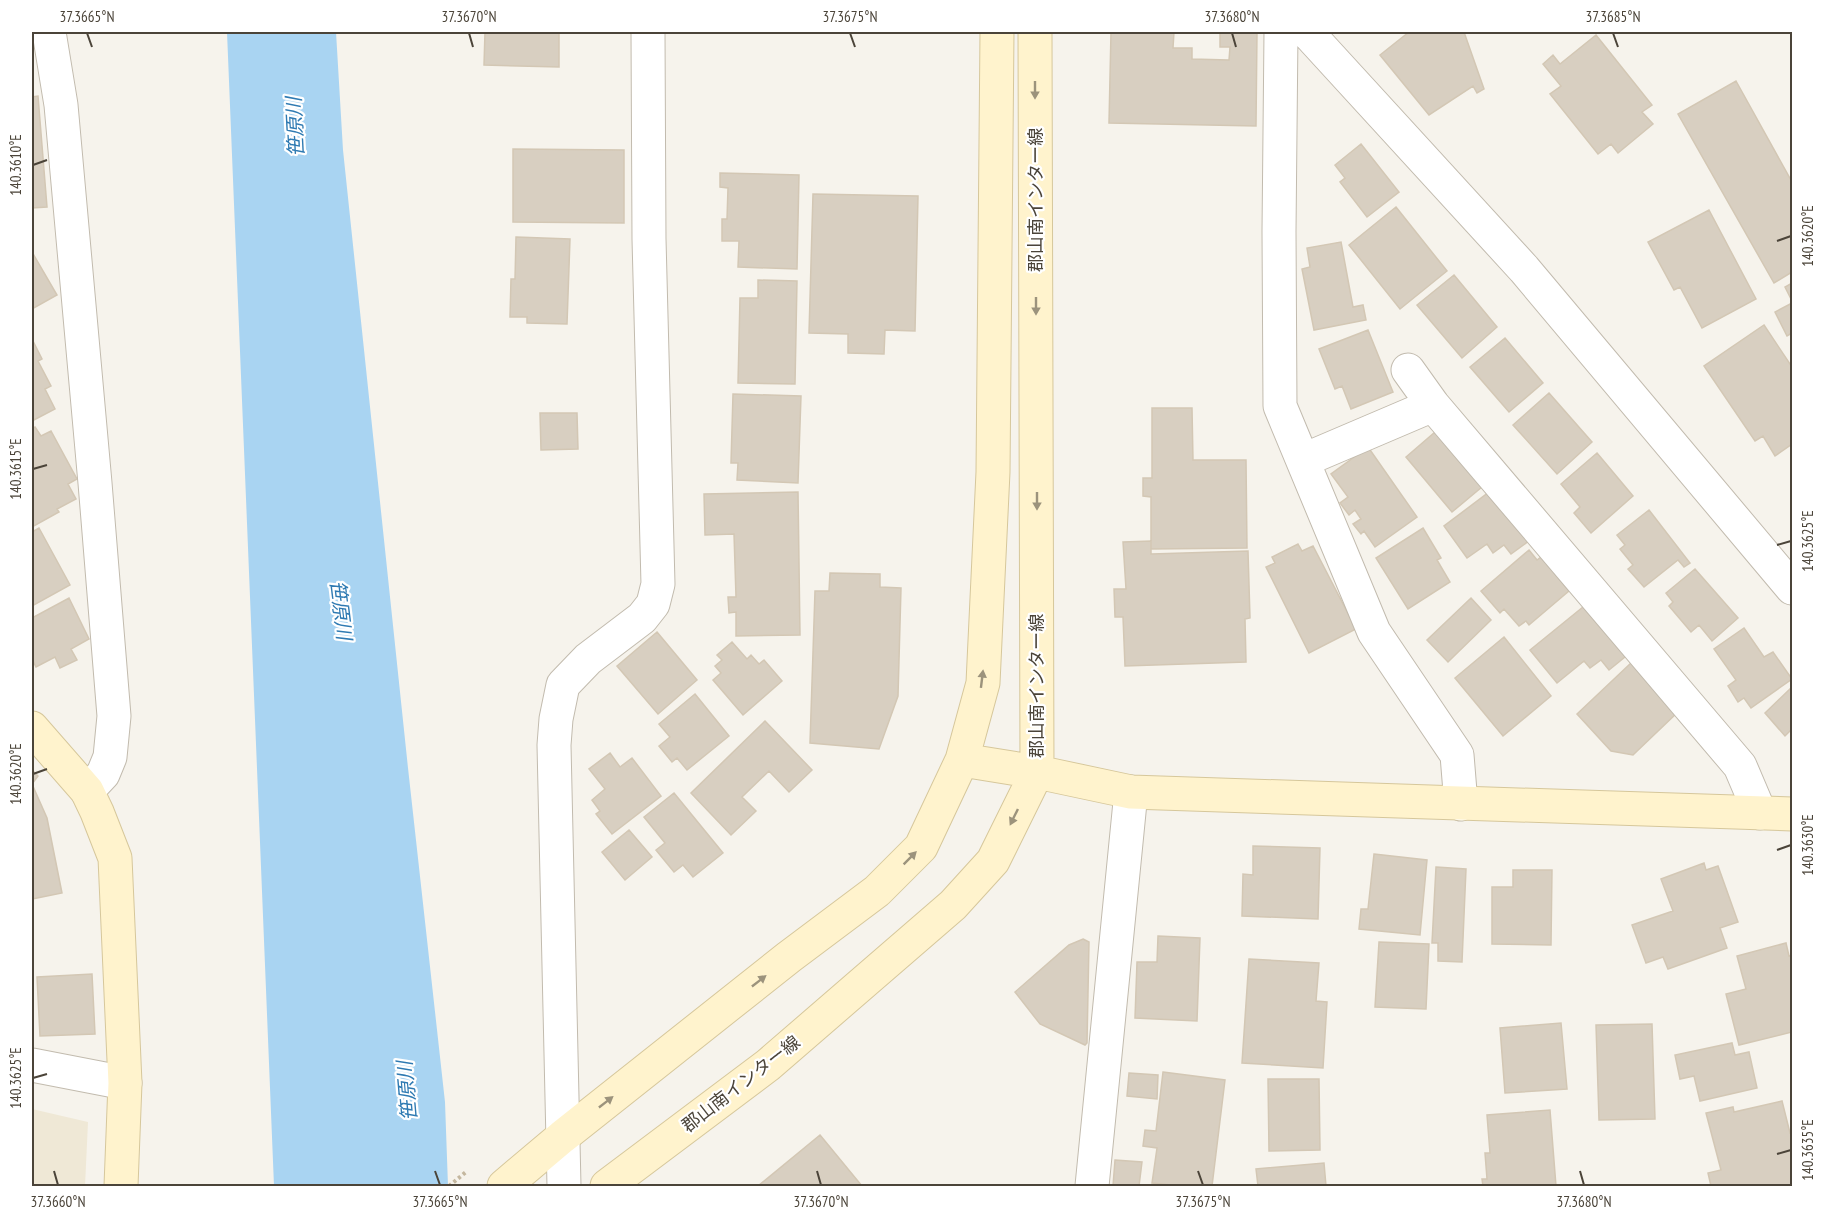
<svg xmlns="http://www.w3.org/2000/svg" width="1824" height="1218" font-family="'PT Sans Narrow','Noto Sans JP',sans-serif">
  <rect width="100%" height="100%" fill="#f6f3ec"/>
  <path fill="#efe8d6" d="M32,1109L88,1122L85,1186H32Z"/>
  <path fill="#a9d4f2" d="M227,32H336L343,150L408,768L445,1102L448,1186H274Z"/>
  <path fill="#d8cfc1" stroke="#d3c7b4" stroke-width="1.5" d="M485,32H559V67L484,65Z
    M1111,32H1174L1173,48H1192V59L1229,60L1230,47H1220V32H1257L1256,126L1109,123Z
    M1409,32H1464L1484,89L1477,93L1473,86L1429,115L1380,55Z
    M1596,35L1652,105L1642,112L1653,124L1618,153L1611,144L1598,154L1550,94L1561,86L1543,64L1553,55L1560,64Z
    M1736,81L1792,182V272L1774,283L1678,114Z
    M38,96L47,207L32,208V97Z
    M1361,144L1399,192L1367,217L1340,182L1345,178L1335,165Z
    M513,149L624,150V223L513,222Z
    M720,173L799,175L797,269L738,267L739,241H722V219H727L728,188L720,187Z
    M813,194L918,196L915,331L885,330L884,354L848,353V334L809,333Z
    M1396,207L1447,271L1400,309L1349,245Z
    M1709,210L1756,299L1702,328L1680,287L1674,290L1648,242Z
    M516,237L570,239L567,324L527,323V317H510L511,279H515Z
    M1341,242L1353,307L1363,305L1366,320L1314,330L1302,269L1310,267L1307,248Z
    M32,252L57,295L32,309Z
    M1454,275L1497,327L1462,358L1417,305Z
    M758,280L797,281L795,384L738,383L740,298H758Z
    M1792,283V301L1785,287Z
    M1792,303V333L1787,336L1775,312Z
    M1764,325L1792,367V444L1775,456L1763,436L1755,441L1704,366Z
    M1368,330L1393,392L1351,409L1342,386L1335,389L1319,349Z
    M1505,338L1543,383L1509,412L1470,367Z
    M32,339L42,359L38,361L51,386L45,389L55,409L32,421Z
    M1549,393L1592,442L1557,474L1513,425Z
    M733,394L801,396L798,483L737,480L738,463H731Z
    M1152,408H1192L1193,460H1246L1247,548L1151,549V497L1143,496V478H1152Z
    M540,413H577L578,449L541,450Z
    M35,427L41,436L51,431L77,479L68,484L76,499L57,509L59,512L32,527V429Z
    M1435,432L1482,487L1452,512L1406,457Z
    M1368,447L1417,517L1375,547L1364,531L1361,534L1353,524L1361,519L1355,510L1349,515L1340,503L1348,497L1331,474Z
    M1597,453L1633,496L1591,533L1574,513L1580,507L1561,484Z
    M798,492L800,635L736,636V612L729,613L728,597H736L734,534L705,535L704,494Z
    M1489,492L1533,538L1511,554L1504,545L1493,553L1487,544L1467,558L1444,526Z
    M1649,510L1690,563L1684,567L1678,560L1644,587L1628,569L1633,565L1620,549L1625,545L1617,535Z
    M39,528L70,585L32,606V532Z
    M1423,528L1441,558L1437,560L1450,582L1408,609L1376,558Z
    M1151,541V554L1248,551L1250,618L1245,619L1246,662L1125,666L1123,617H1115L1114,589H1126L1123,542Z
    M1298,544L1302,551L1313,546L1356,629L1309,653L1266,567L1275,563L1272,557Z
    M1529,550L1537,560L1541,557L1569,591L1529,625L1526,621L1519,626L1504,609L1500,613L1481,591Z
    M1695,569L1738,618L1712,641L1699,625L1691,632L1669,606L1673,602L1666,593Z
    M830,573L880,574V587L901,588L898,696L879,749L810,743L815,591H829Z
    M69,598L89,639L71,649L77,660L60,668L55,657L36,667L32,659V618Z
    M1471,598L1491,620L1448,662L1427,640Z
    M1583,607L1608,636L1613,632L1630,653L1609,670L1601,660L1590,668L1584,661L1557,683L1530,650Z
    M1744,628L1764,657L1773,652L1792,679L1751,708L1744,698L1738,702L1728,686L1736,680L1714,649Z
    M657,632L697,680L658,714L617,666Z
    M1504,637L1551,696L1503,736L1455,678Z
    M732,642L747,659L751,655L759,664L764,660L782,681L743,715L713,680L721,673L715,666L722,660L717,655Z
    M1632,662L1679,711L1633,755L1611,751L1577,714Z
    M1792,687V729L1785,736L1765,713Z
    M695,694L729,736L687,770L677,758L672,762L659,746L670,737L659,724Z
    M765,721L812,770L789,792L769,771L742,797L756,811L731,835L691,793Z
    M610,753L620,767L632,758L661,796L612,834L596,814L600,811L592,800L605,789L589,769Z
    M32,770L38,776L32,784L47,818L62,893L32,899Z
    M674,793L723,853L693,877L683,865L674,872L656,850L665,843L644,817Z
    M629,830L652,857L625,880L602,852Z
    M1253,846L1320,848L1318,919L1242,916L1243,874L1253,875Z
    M1374,854L1427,860L1420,935L1359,929L1361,909H1368Z
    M1704,863L1706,870L1718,866L1738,922L1720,928L1727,948L1668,969L1663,957L1646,963L1632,925L1673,911L1661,879Z
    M1436,867L1466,869L1462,962L1438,961V943H1432Z
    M1513,870H1552L1551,945L1492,944V887H1513Z
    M1158,936L1200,938L1197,1021L1135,1018L1137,962H1157Z
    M1083,939L1089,942L1087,1043L1085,1045L1040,1024L1015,992L1069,945Z
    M1379,942L1429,944L1426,1009L1375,1007Z
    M1786,943L1789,956L1792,955V1032L1739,1045L1726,994L1746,989L1737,956Z
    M1249,959L1319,963L1316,1001L1327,1002L1323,1068L1242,1063Z
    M92,974L95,1034L40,1036L37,977Z
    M1561,1023L1567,1089L1505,1093L1500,1028Z
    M1652,1024L1655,1119L1599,1120L1596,1025Z
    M1732,1043L1735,1055L1749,1052L1757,1088L1700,1101L1694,1076L1680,1079L1675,1055Z
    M1163,1072L1225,1080L1212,1186H1180L1152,1183L1157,1148L1143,1146L1145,1130L1156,1131Z
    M1129,1073L1158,1075L1157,1099L1127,1096Z
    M1268,1079H1319L1320,1150L1269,1151Z
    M1782,1101L1790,1133L1792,1132V1186H1711L1708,1173L1721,1170L1706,1113L1733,1107L1734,1112Z
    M1550,1110L1556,1186H1483L1482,1179H1487L1485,1153H1490L1487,1115Z
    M820,1135L862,1186H758Z
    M1115,1160L1142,1162L1139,1186H1113Z
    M1324,1163L1326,1186H1258L1256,1169Z"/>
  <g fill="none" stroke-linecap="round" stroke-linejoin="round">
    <defs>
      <path id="street" d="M49,32L61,105L95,483L114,716L110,757L103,774L87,791
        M1281,32L1279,231L1280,406L1374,632L1457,755L1461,804
        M1307,32L1524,269L1792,588
        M1408,370L1433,405L1740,766L1760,813
        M1304,460L1433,405
        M32,1065L125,1083
        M564,1186L554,745L556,719L563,685L588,659L642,618L653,604L658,584L649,239L648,32
        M1092,1186L1131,792"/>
      <path id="secondary" d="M32,728L87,791L97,812L115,858L125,1083L121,1186
        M962,760L1037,772L1131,792L1792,814
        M504,1186L562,1137L789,957L877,891L921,847L962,760L983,683L993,472L997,32
        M607,1186L768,1065L953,905L993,861L1037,772L1035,32"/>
    </defs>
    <use href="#street" stroke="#c2bbae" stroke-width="35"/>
    <use href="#secondary" stroke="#d6c79b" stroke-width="35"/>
    <path stroke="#c4b79f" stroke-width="4" stroke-dasharray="3 3" stroke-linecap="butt" d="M449,1186L466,1172"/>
    <use href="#street" stroke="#fff" stroke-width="33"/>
    <use href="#secondary" stroke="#fff3cd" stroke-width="33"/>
  </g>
  <defs><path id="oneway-solid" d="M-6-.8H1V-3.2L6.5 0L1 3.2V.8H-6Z" transform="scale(1.5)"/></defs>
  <g fill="#9c937c">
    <use href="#oneway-solid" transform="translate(1035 90) rotate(90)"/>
    <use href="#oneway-solid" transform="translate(1036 306) rotate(90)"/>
    <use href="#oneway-solid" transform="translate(1037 501) rotate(90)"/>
    <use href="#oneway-solid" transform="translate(982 679) rotate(-83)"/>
    <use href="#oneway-solid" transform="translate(1014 817) rotate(116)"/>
    <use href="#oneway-solid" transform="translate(910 858) rotate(-45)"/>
    <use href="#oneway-solid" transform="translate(759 981) rotate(-38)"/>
    <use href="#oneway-solid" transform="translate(606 1102) rotate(-38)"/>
  </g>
  <path fill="none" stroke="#4b4439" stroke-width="2" d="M87,33L92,47M469,33L473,47M850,33L855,47M1232,33L1236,47M1613,33L1618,47M33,165L47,160M1777,241L1791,236M33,469L47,465M1777,545L1791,541M33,774L47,769M1777,850L1791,845M33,1078L47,1074M1777,1154L1791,1150M54,1171L58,1185M435,1171L440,1185M817,1171L821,1185M1198,1171L1203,1185M1580,1171L1584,1185"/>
  <g text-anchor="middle" stroke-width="4.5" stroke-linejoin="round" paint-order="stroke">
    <g font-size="18" fill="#4b4439" stroke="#fff">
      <text transform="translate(1036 200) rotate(-90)" y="6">郡山南インター線</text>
      <text transform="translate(1037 686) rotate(-90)" y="6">郡山南インター線</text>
      <text transform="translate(741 1084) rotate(-38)" y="6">郡山南インター線</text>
    </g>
    <g font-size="20" font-style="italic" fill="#2e7ab2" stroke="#fff">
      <text transform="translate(295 127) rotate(-93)" y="7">笹原川</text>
      <text transform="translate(341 610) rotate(83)" y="7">笹原川</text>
      <text transform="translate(407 1091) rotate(-95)" y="7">笹原川</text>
    </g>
  </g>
  <rect width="1824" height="1218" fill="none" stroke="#ffffff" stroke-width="66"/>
  <rect x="33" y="33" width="1758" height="1152" fill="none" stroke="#4b4439" stroke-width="2"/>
  <g font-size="15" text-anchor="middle" fill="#4b4439">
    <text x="87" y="22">37.3665°N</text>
    <text x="469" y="22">37.3670°N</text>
    <text x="850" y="22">37.3675°N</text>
    <text x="1232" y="22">37.3680°N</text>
    <text x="1613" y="22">37.3685°N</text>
    <text transform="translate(16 165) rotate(-90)" y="5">140.3610°E</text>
    <text transform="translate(1808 236) rotate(-90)" y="5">140.3620°E</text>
    <text transform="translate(16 469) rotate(-90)" y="5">140.3615°E</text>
    <text transform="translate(1808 541) rotate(-90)" y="5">140.3625°E</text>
    <text transform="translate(16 774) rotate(-90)" y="5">140.3620°E</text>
    <text transform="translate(1808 845) rotate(-90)" y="5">140.3630°E</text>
    <text transform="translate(16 1078) rotate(-90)" y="5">140.3625°E</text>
    <text transform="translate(1808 1150) rotate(-90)" y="5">140.3635°E</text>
    <text x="58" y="1207">37.3660°N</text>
    <text x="440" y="1207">37.3665°N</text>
    <text x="821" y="1207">37.3670°N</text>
    <text x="1203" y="1207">37.3675°N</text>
    <text x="1584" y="1207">37.3680°N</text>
  </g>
</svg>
